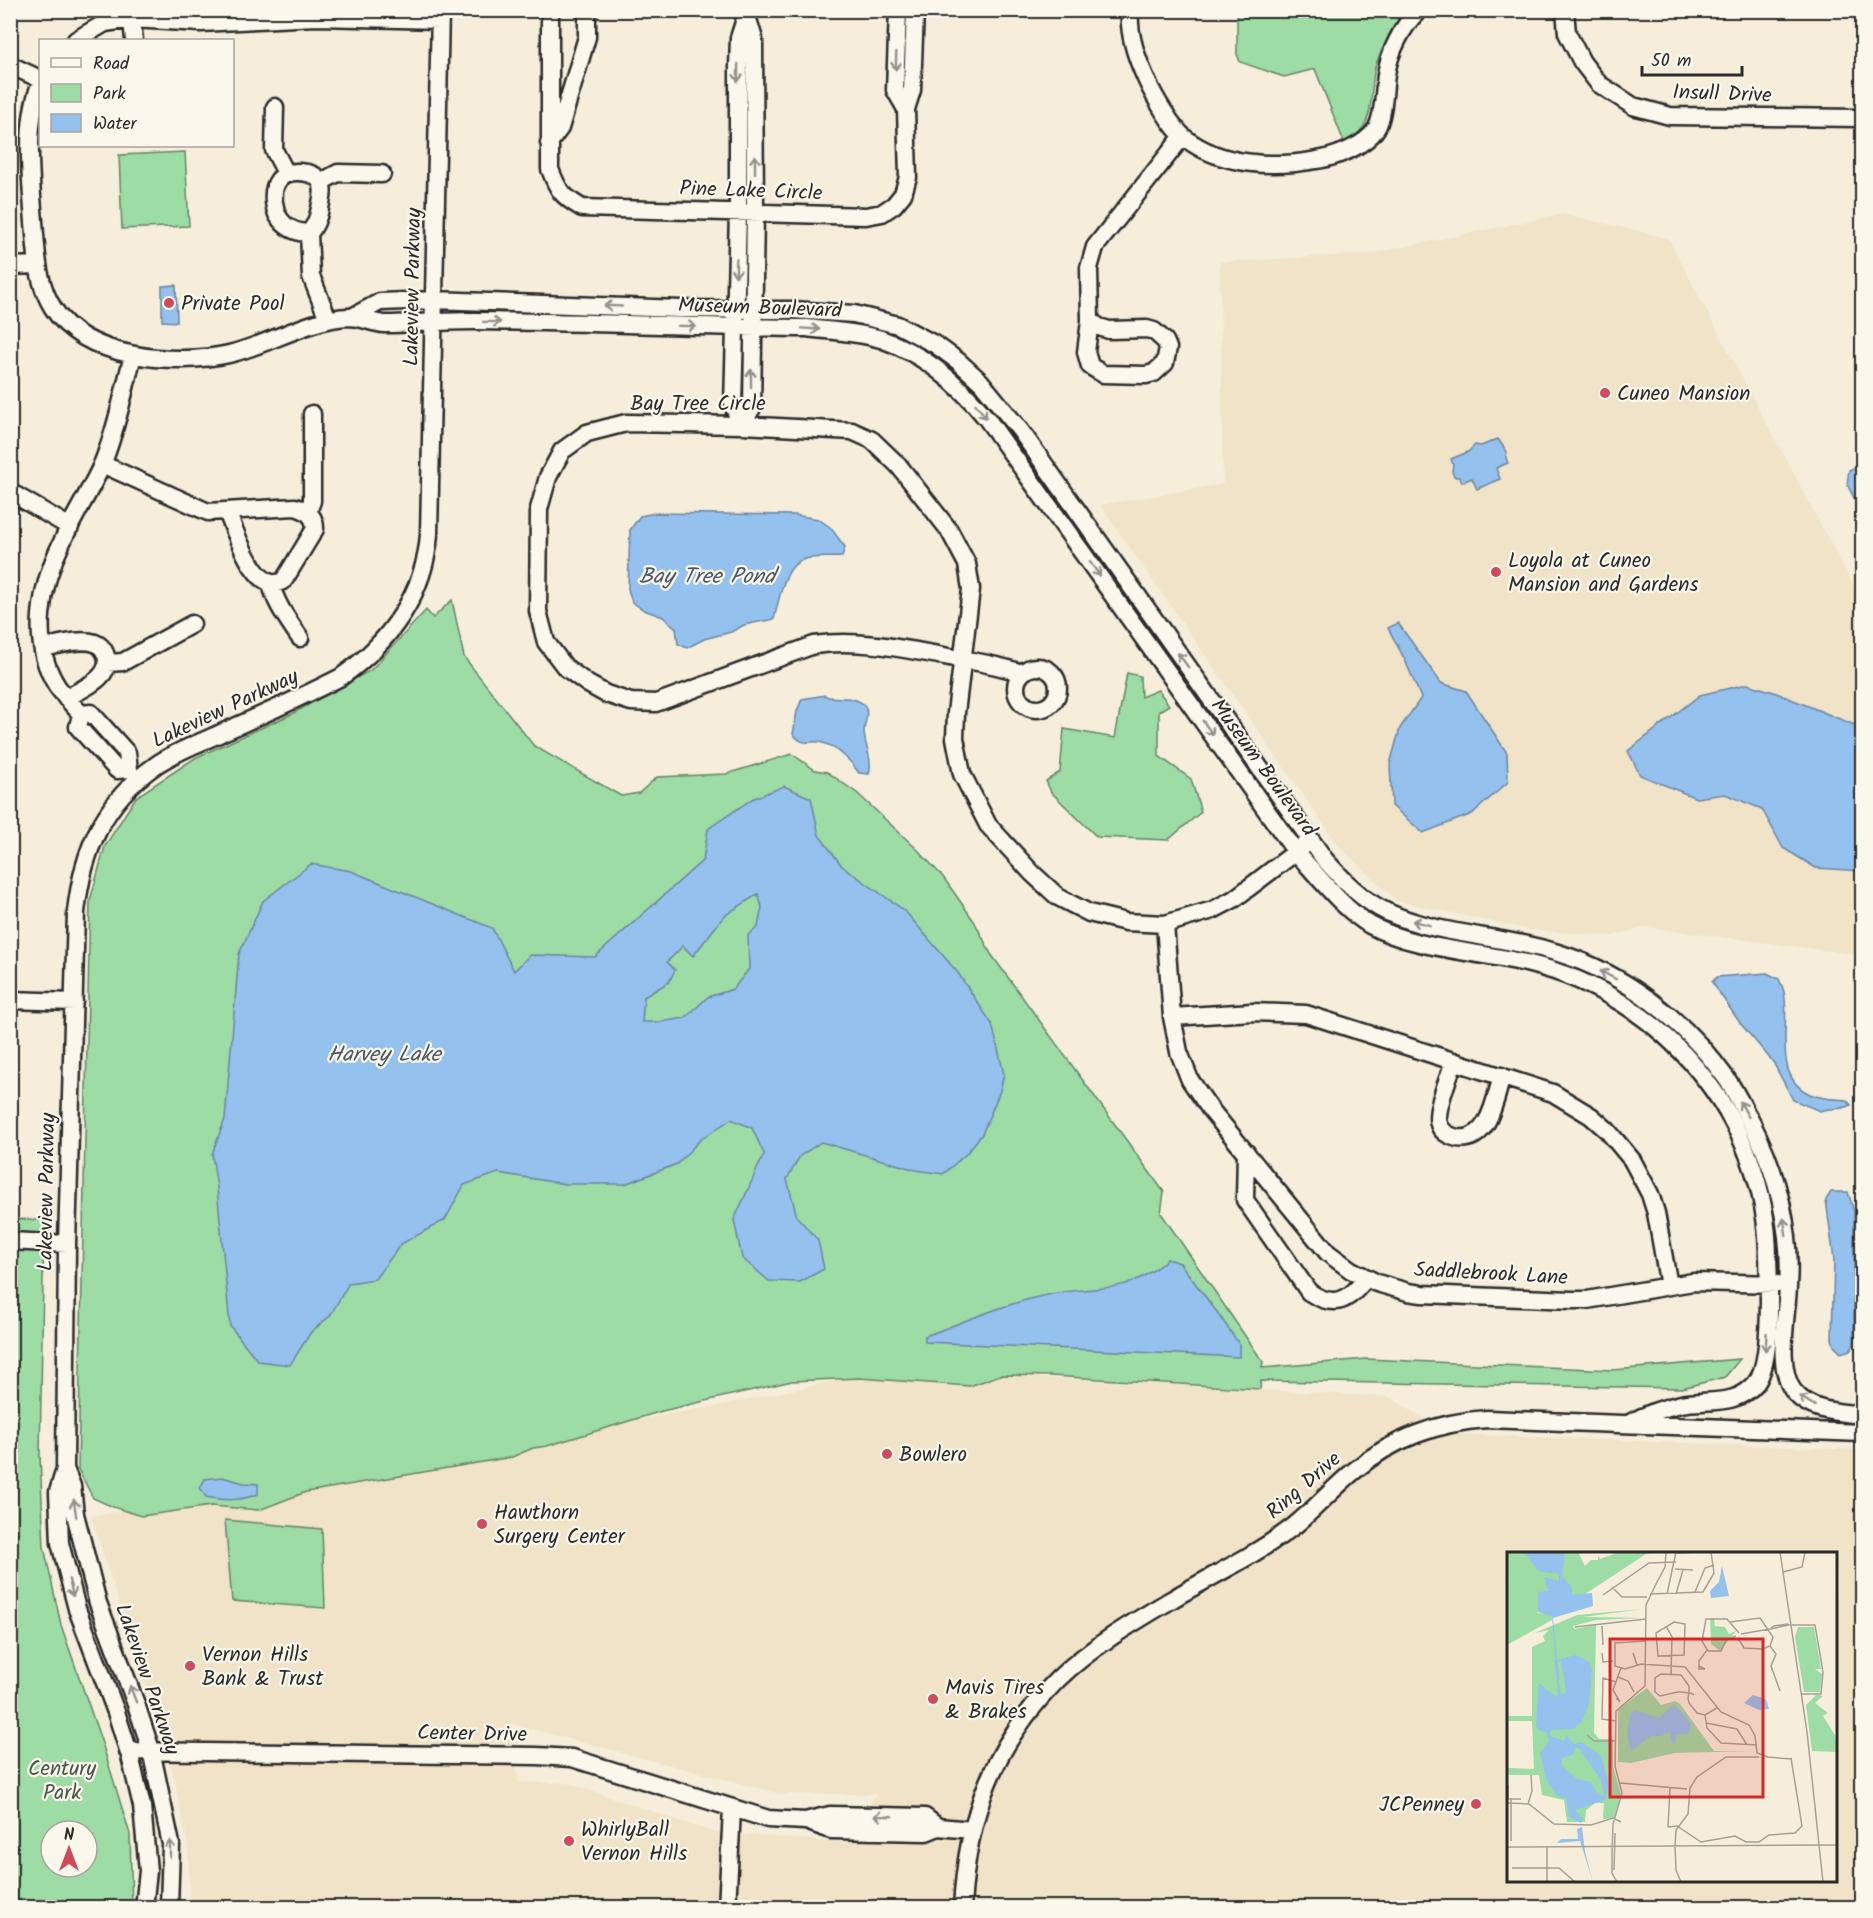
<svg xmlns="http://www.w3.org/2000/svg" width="1873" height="1918" font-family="Kalam,sans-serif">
  <rect width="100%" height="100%" fill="#f6eedb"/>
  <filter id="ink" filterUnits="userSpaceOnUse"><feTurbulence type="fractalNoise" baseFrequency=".0167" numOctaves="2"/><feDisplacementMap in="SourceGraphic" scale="12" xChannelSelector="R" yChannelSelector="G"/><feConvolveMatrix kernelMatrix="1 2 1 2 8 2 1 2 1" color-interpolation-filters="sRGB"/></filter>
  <g filter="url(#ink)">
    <path fill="#f0e3c7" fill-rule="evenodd" d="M1563,214L1668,238L1862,602V955L1645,927L1612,936L1530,930L1397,901L1339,846L1100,505L1223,484L1220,262L1369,254Z
      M866,1374L1008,1376L1389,1397L1451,1434L1862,1450V1907H190L188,1847L172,1768L91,1516L722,1405ZM1508,1554H1836V1880H1508ZM512,1724L781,1794H876L847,1843L713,1832L568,1783L518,1782Z"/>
    <path fill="#9ddca4" stroke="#648468" stroke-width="1.5" fill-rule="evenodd" d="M1237,11H1406C1397,29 1382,45 1376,64C1367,92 1380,128 1344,142L1315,69L1284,77L1240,62L1237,54Z
      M185,152L189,226L122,229L119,155Z
      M452,600L464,657L534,746L621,796L639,793L657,777L726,774L792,754L815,770L827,772L857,793L918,850L943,877L974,921L991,954L1164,1192L1161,1213L1263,1362L1262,1368L1366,1359L1613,1370L1740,1359L1725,1377L1682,1388L1261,1381L1260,1389L1051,1376L1000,1375L970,1386L859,1378L792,1381L662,1411L547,1446L533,1448L512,1457L306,1492L259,1510L211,1506L141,1516L113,1507L93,1498L78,1469L90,901L105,846L136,797L195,758L292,714L371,670L426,610L433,618Z
      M1127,673L1140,676L1141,697L1158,690L1169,705L1159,711V756L1191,779L1201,812L1168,840L1097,837L1051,792L1046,781L1060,772L1064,729L1115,738Z
      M11,1219L44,1220L40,1456L44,1547L61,1625L103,1746L130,1834L132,1907L11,1908ZM51,1831H87V1867H51Z
      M225,1520L322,1529L325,1608L232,1601Z"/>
    <path fill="#94c1ee" stroke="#6a85a0" stroke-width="1.5" fill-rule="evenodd" d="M176,285L177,322L162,321V286Z
      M1498,439L1507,452L1506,458L1508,463L1496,468L1500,479L1477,489L1472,478L1462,482L1459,477H1455L1452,472L1453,464L1451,459L1468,452L1475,445L1481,446Z
      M1862,464V514L1847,484L1849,470Z
      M655,513L795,515L818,519L830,527L845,547L842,557C830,558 816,556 805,559C783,564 779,602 774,619L744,625L731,632L704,639L687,648L678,644L676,628L663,617L644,610L632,602L628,589L630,530L640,516Z
      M1398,623L1441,683L1466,691L1507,753L1508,782L1472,814L1423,833L1392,806L1390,764L1400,728L1421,698L1405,660L1388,628Z
      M1747,684L1774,692L1852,724L1862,726V871L1816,868L1783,848L1762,809L1725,794L1696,798L1640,775L1628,751L1700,695Z
      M825,695L828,697C838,698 856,696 864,705C870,712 864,724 864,732C865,747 873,759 869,774L859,773C851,761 837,747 823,743C809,738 806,749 793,734L797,711L802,699Z
      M784,786L811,798L819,835L842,866L905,911L958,973L992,1024L1004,1074L1000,1091L982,1134L966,1154L943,1174L916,1170L821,1142L800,1156L787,1179L797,1217L818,1240L824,1269L800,1282L769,1281L742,1258L734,1220L764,1154L752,1128L731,1119L700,1140L677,1164L625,1184H565L498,1173L464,1185L445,1220L401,1244L375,1279L349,1283L330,1316L311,1332L290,1365L258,1361L230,1326L217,1188L212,1154L225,1119L239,954L263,901L311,864L351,871L492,928L514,971L530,955L595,957L703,860L708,829L752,799ZM758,894L762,907L758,927L748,935L749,969L733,989L708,997L685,1018L660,1022H642L644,997L669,982L675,970L667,962L683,946L693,956L724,916Z
      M1767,973L1779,979C1781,983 1783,988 1784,992C1791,1024 1771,1077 1810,1094C1821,1099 1835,1099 1847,1100L1851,1105C1841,1111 1831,1107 1820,1111L1793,1100L1773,1062L1740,1023L1712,982L1717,977Z
      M1831,1192H1848L1854,1211V1344L1850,1350L1841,1353L1834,1346L1832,1339L1834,1260L1826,1200Z
      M1167,1259L1180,1263L1217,1312L1239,1344V1357L925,1342V1336C967,1321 1008,1302 1052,1294C1102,1284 1125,1297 1167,1259Z
      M222,1477L244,1483L258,1484V1494C240,1501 225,1501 206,1497L200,1488L205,1479Z"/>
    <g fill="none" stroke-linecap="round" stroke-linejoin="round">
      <defs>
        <path id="minor" d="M131,10L134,40
          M550,10V169C558,191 562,196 582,208L866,216L882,213L894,205L903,194L908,177L906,109L912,90L915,10
          M898,10L895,90L906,109
          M1130,10C1128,35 1137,59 1147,81C1154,96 1172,128 1185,138C1221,166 1273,168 1317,160C1336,157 1365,146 1376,129C1384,117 1384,89 1386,75C1389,53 1402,26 1419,10
          M1565,10L1567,33L1582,62L1599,84L1633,106L1670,116L1862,118
          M76,40L105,23L132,19L201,23L316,17L440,20
          M10,65L40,79
          M40,85C23,129 32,189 35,235C37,260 39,286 53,308C85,359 175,366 229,354C268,345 311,318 349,317C361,317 372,323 384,324C414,324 444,321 474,321C585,322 696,327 807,328C832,331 858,332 881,339C925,354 959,384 987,419L1296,852C1317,875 1343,909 1370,925C1415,950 1480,951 1530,964C1663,996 1767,1119 1768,1257C1769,1285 1773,1361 1756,1383C1736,1407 1708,1399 1681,1404C1662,1408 1646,1414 1628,1424
          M275,107L274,150L286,173
          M549,143L560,128L587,37V10
          M321,182L338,173L382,174
          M309,233C296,233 284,227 278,216C275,211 275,207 274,202C272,184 280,171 299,172C320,173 326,183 321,203C319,214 317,224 309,233L311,276L328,319
          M10,266L38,265
          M352,317L380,302L434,300L681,309L793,310L854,314L898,325L936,345L958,361L981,382L1020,430L1325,860C1343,880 1362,900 1387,912C1439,936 1503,935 1558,953C1626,974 1685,1021 1726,1078C1732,1086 1737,1096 1742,1105C1766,1148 1781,1187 1787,1237C1789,1253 1789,1271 1788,1287C1787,1315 1775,1370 1795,1393C1811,1412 1840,1412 1862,1415
          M1090,321L1099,327L1109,330L1147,329L1154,331L1165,341L1168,348L1165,363L1154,373L1146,375L1103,374L1090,366L1086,352L1090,321L1089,268L1095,247L1183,136
          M742,425L733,406L738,212V66L739,38L748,10
          M742,425L752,408L755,213L754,39L747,16
          M102,464L208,512L295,507C307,510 315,516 315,529L284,580C257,599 235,530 227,512
          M10,492L70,527
          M308,512L312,501V414
          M271,583C275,604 289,621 300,638
          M43,648C58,645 81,638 95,643C100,645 103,648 105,653C116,676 82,689 66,698
          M107,663L123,662L192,624
          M1016 688a21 21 0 1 1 42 0a21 21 0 1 1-42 0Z
          M1021,673C997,664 970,661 944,656C900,648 858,639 814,645L656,703L631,702L606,694L588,684L565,667L546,642L538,611L539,509L548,477L562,451L587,433L626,423L742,425L852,431L872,440L899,466L949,530L967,564L971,589L956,713L955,738L962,774L988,825L1032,873L1058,897L1089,913L1126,922L1165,924L1213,910L1234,899L1305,845
          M91,713L127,753L129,769L117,770L78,727L81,714Z
          M81,714C73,705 64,696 57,686C29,642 41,585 62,542C74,516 90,491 102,465C116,430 124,391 133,355
          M1165,924L1172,1017L1179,1052L1190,1080L1210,1109L1328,1253L1351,1270L1377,1283L1408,1292L1422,1294L1572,1300H1587L1693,1282L1778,1284
          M10,1000L74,1002
          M1172,1017L1253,1012L1306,1014L1553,1093L1591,1116L1607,1130L1632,1160L1650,1194L1656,1213L1669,1286
          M1454,1061C1450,1075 1434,1111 1439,1124C1441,1132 1450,1136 1457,1138C1489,1143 1495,1099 1502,1076
          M1246,1152L1245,1200L1309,1292C1335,1309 1349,1301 1366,1278
          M10,1241L67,1244
          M65,1469L72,1486L75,1514L98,1603L136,1704L151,1750L171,1844L169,1908
          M128,1751L537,1756L572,1758L768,1819L805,1821L830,1815L925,1817L938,1827
          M806,1821L831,1830L926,1832L938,1827L972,1830
          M144,1908L148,1871L142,1806L130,1756L116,1712L77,1609L60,1543L58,1492L65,1469L67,1244L76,912C83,850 103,802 156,765C176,751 200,743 221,733C262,715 302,697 341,677C389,643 425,594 429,534L440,10
          M727,1908L732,1809
          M962,1908C967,1817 992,1745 1058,1679C1093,1645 1139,1619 1181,1594C1219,1572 1259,1553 1294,1526C1315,1509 1333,1488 1354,1471C1391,1439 1439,1422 1487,1419L1862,1433"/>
      </defs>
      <use href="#minor" stroke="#2b2b2b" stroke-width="21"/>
      <use href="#minor" stroke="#fbf7ec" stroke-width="16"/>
    </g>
    <defs><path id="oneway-shaft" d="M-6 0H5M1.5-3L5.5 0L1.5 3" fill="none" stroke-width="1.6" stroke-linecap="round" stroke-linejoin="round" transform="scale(1.5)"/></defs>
    <g stroke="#93918c">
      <use href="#oneway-shaft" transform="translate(896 61) rotate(92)"/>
      <use href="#oneway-shaft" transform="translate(738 73) rotate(91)"/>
      <use href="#oneway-shaft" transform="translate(755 164) rotate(-90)"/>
      <use href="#oneway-shaft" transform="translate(736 268) rotate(92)"/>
      <use href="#oneway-shaft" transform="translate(613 306) rotate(-177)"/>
      <use href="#oneway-shaft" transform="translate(492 322) rotate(1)"/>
      <use href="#oneway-shaft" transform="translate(687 326) rotate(1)"/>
      <use href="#oneway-shaft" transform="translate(811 329) rotate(4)"/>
      <use href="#oneway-shaft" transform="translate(751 378) rotate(-90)"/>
      <use href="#oneway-shaft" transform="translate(981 411) rotate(52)"/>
      <use href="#oneway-shaft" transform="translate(1095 569) rotate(54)"/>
      <use href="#oneway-shaft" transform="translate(1183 660) rotate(-126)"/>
      <use href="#oneway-shaft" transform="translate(1208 728) rotate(54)"/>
      <use href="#oneway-shaft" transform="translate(1421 923) rotate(-166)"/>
      <use href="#oneway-shaft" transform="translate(1608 975) rotate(-152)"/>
      <use href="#oneway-shaft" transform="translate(1744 1109) rotate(-119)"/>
      <use href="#oneway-shaft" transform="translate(1785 1227) rotate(-99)"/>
      <use href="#oneway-shaft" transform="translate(1766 1342) rotate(94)"/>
      <use href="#oneway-shaft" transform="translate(1807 1401) rotate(-148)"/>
      <use href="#oneway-shaft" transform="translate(75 1508) rotate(-98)"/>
      <use href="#oneway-shaft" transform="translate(71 1588) rotate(76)"/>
      <use href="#oneway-shaft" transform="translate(133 1694) rotate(-111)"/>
      <use href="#oneway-shaft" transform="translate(883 1816) rotate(-179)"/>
      <use href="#oneway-shaft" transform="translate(170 1849) rotate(-90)"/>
    </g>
  </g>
  <g fill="#d1495b" stroke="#fbf7ec" stroke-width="2">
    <circle cx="169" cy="303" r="6"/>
    <circle cx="1605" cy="393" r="6"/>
    <circle cx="1496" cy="572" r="6"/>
    <circle cx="887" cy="1454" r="6"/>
    <circle cx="482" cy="1524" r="6"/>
    <circle cx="190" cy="1666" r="6"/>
    <circle cx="933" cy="1699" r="6"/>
    <circle cx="1476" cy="1804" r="6"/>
    <circle cx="569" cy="1841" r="6"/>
  </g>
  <g text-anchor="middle" stroke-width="4.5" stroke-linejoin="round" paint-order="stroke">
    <g font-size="21" fill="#2b2b2b" stroke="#fbf7ec">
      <text transform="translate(1722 93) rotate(2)" y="7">Insull Drive</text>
      <text transform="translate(751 190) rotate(2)" y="7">Pine Lake Circle</text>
      <text transform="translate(412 287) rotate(-89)" y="7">Lakeview Parkway</text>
      <text transform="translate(760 307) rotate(2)" y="7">Museum Boulevard</text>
      <text x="698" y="410">Bay Tree Circle</text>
      <text transform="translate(225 708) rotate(-25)" y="7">Lakeview Parkway</text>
      <text transform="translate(1264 767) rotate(54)" y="7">Museum Boulevard</text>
      <text transform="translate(46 1192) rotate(-89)" y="7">Lakeview Parkway</text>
      <text transform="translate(1491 1273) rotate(3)" y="7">Saddlebrook Lane</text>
      <text transform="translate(1303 1485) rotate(-41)" y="7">Ring Drive</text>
      <text transform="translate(148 1679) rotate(71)" y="7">Lakeview Parkway</text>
      <text transform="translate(472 1733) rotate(1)" y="7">Center Drive</text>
    </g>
    <g font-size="21" fill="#2b2b2b" stroke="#fbf7ec" text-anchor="start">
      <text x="181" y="310">Private Pool</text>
      <text x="1617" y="400">Cuneo Mansion</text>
      <text x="1508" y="567">Loyola at Cuneo<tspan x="1508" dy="24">Mansion and Gardens</tspan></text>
      <text x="899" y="1461">Bowlero</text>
      <text x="494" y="1519">Hawthorn<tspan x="494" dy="24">Surgery Center</tspan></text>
      <text x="202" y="1661">Vernon Hills<tspan x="202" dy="24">Bank &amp; Trust</tspan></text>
      <text x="945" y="1694">Mavis Tires<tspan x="945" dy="24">&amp; Brakes</tspan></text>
      <text x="1464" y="1811" text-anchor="end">JCPenney</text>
      <text x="581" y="1836">WhirlyBall<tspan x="581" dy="24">Vernon Hills</tspan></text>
    </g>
    <g font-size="21" fill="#485749" stroke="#fbf7ec">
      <text x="62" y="1775">Century<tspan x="62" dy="24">Park</tspan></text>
    </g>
    <g font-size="22" font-style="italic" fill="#4a5866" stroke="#fbf7ec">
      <text x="707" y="583">Bay Tree Pond</text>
      <text x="384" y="1061">Harvey Lake</text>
    </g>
  </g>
  <g transform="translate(1507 1552)">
    <rect width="330" height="330" fill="#f6eedb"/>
    <path d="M0,0H71L78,14L84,8H91V3L93,7L112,0H157L139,2L75,44L66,45L43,35L30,61L45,62V68L0,93ZM136,57L76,65L136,66L89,68L66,74L68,77L89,73L87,180L92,187H106V214L114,243L107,266L96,267L97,251H88L79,258L78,270H60L57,248L35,243L32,223H0V216L27,217L25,169H0V164H25V95L38,89L36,84L42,78L28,81L70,63ZM203,66H207L208,74L218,75L222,82L229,79L213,99L204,92ZM291,75H307L314,117H308L315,122L313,140H297L288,85ZM140,136L154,153L168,149L173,152L207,199H246L168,201L124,211L111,210V157ZM310,142L316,144L308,151L321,161L316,164L328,183L330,200L305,199L299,153Z" fill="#9ddca4"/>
    <path d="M17,0H58L55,24L64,34L65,43L85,41L86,54L46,66L50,108L69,103L82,110L85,119L82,152L74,171L66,177L44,178L42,183L57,189L59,183L67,192L74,190L94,204L102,232L98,248L68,258L76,267L74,271L62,265L59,246L50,244L40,229L33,201L42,189L39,180L31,178L29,173L32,131L49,145L51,142L45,64L31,60V40L41,39L37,25L52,29V22L31,19ZM54,108L59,140L54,143L49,111ZM68,196H72L94,228L97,244L90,242L84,230L70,227L55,214V206L65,203ZM215,14L222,44L204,46L203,39L212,30ZM246,143L259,147L262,157L252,158L237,151ZM167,152L184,171L182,182H169L168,192L164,190L163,179L154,184H144L124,199L120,182L124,161L128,158L152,166ZM75,275L78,300L86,330L73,289L50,291L54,287H71L70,277Z" fill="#94c1ee" fill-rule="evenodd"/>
    <path fill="none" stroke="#94c1ee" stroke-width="3" d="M49,108L51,127"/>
    <path fill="none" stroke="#a5a095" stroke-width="1.5" d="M273,0L300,180L316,330M169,1L194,0M168,17L186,18M276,20L295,15L298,0M149,32L158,15L159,0M105,35L115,45H140M188,40L198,16L207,13M143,42L196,40L207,21L204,0M160,42L169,0M169,42L176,18M96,43L142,11L169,10M167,70L178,72L177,103L151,104L149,81ZM223,70L253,66L266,85L263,94L256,97L237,96L231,86M280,72L282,73L263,77L267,74ZM284,73H308L316,120L314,142H295M95,74L96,93M159,74L165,85L164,122M68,75L139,67M234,82L263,77M229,84L219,88L214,99H201L195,89L199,67H220L232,81M139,89L108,91V114L118,117L134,112L178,115L214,160L242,173L248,184L250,201L261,205M263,94L269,102L264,114L273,139M95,101L96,110L106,109M128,106L126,101L130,113M192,114L198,117H192V109L200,98M111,125L121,129L127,140M109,130L96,126L95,167L109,169M187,143L186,142L182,141L174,140H171L153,144L148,140V126L154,122L174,123L182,134V141L181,146L182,151L190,161L198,163L210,156M109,146L113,150L106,138L114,116M198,163L200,176L214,191L250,193M199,171L230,177L240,193M80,183L87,189H108M260,205L285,207M113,231L180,237M1,233V247H14M163,236L161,275L170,274L194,290L228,284L239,290H252L262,283L288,281L295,274L284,206M0,251L22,252L47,272L84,273L106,266L114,270M21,252L25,239L24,223M4,289V247M168,294L169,278L181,262L183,236L190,225L219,205H252M168,294L169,318L174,330M0,295L330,293M5,316H52L68,330M107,318L108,281M40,330V295M110,330L105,321V301L106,272L115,241L108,214L109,159L138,134L139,53L149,32"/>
    <path fill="#d62828" fill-opacity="0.15" stroke="#d62828" stroke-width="3" d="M103,87H256V245H103Z"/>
    <rect width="330" height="330" fill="none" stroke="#2b2b2b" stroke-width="3"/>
  </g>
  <rect width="1873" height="1918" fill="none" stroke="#fbf7ec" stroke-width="36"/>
  <rect x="18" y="18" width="1837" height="1882" fill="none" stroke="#2b2b2b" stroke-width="2" filter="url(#ink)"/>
  <rect x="39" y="39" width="195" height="108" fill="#fbf7ec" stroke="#a8a59f" stroke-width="1.5"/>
  <rect x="51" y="58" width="30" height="9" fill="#fbf7ec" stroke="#a8a59f" stroke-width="1.5"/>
  <text x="93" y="69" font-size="18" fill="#2b2b2b">Road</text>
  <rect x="51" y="84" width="30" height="18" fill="#9ddca4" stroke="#a8a59f" stroke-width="1.5"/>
  <text x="93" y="99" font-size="18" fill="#2b2b2b">Park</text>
  <rect x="51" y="114" width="30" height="18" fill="#94c1ee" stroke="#a8a59f" stroke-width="1.5"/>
  <text x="93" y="129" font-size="18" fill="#2b2b2b">Water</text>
  <g transform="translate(69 1849)"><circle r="28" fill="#fbf7ec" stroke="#a8a59f" stroke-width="1.5"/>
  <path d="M0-4.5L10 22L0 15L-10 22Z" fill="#d1495b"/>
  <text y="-9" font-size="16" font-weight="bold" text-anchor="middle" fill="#2b2b2b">N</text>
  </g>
  <path d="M1642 66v9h100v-9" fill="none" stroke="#2b2b2b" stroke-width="3"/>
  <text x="1651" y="66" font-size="18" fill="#2b2b2b" stroke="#fbf7ec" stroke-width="4.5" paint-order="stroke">50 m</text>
</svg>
